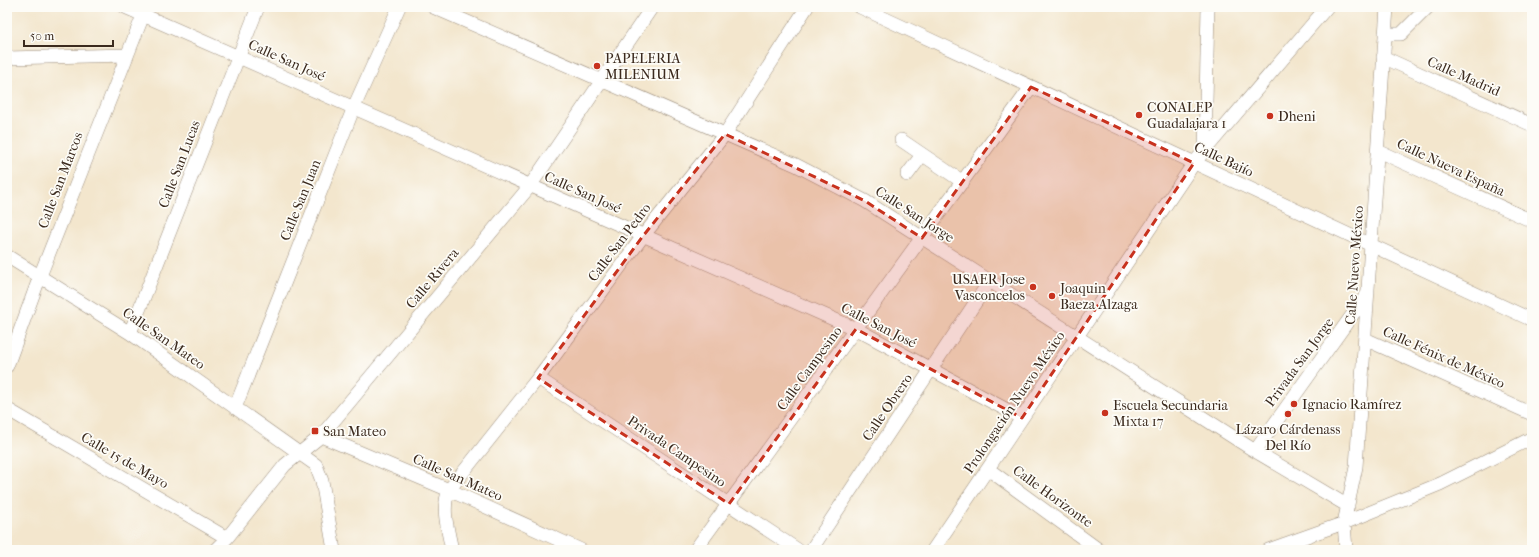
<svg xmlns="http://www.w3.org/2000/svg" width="1539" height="557" font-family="'IM FELL French Canon',serif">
  <rect width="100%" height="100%" fill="#fdfcf7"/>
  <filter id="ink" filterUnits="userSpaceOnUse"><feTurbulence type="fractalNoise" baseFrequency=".025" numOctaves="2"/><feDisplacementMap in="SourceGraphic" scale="8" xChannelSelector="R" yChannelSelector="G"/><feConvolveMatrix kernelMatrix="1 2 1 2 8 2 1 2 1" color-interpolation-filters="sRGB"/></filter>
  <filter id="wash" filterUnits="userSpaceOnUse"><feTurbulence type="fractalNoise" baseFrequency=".012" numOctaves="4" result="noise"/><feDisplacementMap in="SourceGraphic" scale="16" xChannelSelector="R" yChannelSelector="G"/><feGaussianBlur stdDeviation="0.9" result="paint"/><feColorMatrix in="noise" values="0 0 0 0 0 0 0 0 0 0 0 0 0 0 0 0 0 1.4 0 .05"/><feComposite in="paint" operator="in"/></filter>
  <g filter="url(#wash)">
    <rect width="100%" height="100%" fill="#f3e6cd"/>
  </g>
  <g filter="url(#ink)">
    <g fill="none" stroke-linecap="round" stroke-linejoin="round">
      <defs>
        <path id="minor" d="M125,7L856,329L1022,418
          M433,7L796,165L865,201L1255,451L1348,506
          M860,7L1532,320
          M1385,34H1401L1428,7
          M1383,57L1532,125
          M7,58L127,55
          M901,140L963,182
          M1205,150L1208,7
          M1378,151L1532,221
          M907,175L922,155
          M7,256L130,333L316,465L322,481L334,550
          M130,333L258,7
          M1365,339L1532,414
          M7,366L40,276L146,8
          M538,378L798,550
          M235,408L354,107L399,7
          M7,409L227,538
          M321,436L449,490L581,550
          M1255,451L1368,293
          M988,469L1099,550
          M215,550L227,538L285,465L321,436L530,186L652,7
          M452,550C448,530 441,509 449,490L538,378L643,236L725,134L807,7
          M695,550L1031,87
          M811,550L989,282
          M933,550L1194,163L1327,7
          M1268,550L1344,523L1440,484L1532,438
          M1346,550L1344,523L1356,467L1387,7"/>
      </defs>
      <use href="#minor" stroke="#978876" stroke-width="14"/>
      <use href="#minor" stroke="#fff" stroke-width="13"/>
    </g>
  </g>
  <path fill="#c8321e" fill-opacity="0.2" stroke="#c8321e" stroke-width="3" stroke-dasharray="8 5" stroke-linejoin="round" d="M1031,87L1194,163L1022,418L856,329L729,504L538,378L643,236L725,134L865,201L922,238Z"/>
  <g fill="#c8321e" stroke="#fdfcf7" stroke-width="1.5">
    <circle cx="597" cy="66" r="4"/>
    <circle cx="1139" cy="115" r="4"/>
    <circle cx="1270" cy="116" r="4"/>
    <circle cx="1033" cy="287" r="4"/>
    <circle cx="1052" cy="296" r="4"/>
    <circle cx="1294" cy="404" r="4"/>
    <circle cx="1105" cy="413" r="4"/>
    <circle cx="1288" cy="414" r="4"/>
    <rect x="311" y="427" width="8" height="8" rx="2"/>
  </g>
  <g text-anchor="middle" stroke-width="3.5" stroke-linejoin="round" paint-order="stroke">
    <g font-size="14" fill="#3b2a1e" stroke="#fdfcf7" text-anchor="start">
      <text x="605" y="63">PAPELERIA<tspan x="605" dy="16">MILENIUM</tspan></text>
      <text x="1147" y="112">CONALEP<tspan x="1147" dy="16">Guadalajara 1</tspan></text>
      <text x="1278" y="121">Dheni</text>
      <text x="1025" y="284" text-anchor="end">USAER Jose<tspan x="1025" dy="16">Vasconcelos</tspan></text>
      <text x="1060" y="293">Joaquin<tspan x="1060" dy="16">Baeza Alzaga</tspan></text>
      <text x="1302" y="409">Ignacio Ramírez</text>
      <text x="1113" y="410">Escuela Secundaria<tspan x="1113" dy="16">Mixta 17</tspan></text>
      <text x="1288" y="434" text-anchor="middle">Lázaro Cárdenass<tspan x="1288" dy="16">Del Río</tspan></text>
      <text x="323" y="436">San Mateo</text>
    </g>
    <g font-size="14" fill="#3b2a1e" stroke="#fdfcf7">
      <text transform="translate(287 60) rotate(24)" y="5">Calle San José</text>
      <text transform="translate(1464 76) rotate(24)" y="5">Calle Madrid</text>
      <text transform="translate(1224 159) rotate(25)" y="5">Calle Bajío</text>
      <text transform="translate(179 164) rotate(-69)" y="5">Calle San Lucas</text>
      <text transform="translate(1451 167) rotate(25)" y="5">Calle Nueva España</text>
      <text transform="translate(60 180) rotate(-69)" y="5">Calle San Marcos</text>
      <text transform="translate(583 192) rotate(24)" y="5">Calle San José</text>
      <text transform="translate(300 200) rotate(-68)" y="5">Calle San Juan</text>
      <text transform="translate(915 214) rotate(33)" y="5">Calle San Jorge</text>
      <text transform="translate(619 242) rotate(-53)" y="5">Calle San Pedro</text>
      <text transform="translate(1354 265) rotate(-86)" y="5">Calle Nuevo México</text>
      <text transform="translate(432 278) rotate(-50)" y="5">Calle Rivera</text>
      <text transform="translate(879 325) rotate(27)" y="5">Calle San José</text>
      <text transform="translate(164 338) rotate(35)" y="5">Calle San Mateo</text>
      <text transform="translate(1444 357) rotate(24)" y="5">Calle Fénix de México</text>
      <text transform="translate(1299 362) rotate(-54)" y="5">Privada San Jorge</text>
      <text transform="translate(809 368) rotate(-54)" y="5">Calle Campesino</text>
      <text transform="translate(1014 402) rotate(-56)" y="5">Prolongación Nuevo México</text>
      <text transform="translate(887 407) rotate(-56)" y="5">Calle Obrero</text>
      <text transform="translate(677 451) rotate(34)" y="5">Privada Campesino</text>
      <text transform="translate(125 460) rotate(30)" y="5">Calle 15 de Mayo</text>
      <text transform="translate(458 477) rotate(24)" y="5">Calle San Mateo</text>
      <text transform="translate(1053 496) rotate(36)" y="5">Calle Horizonte</text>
    </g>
  </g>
  <rect width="1539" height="557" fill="none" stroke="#fdfcf7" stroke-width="24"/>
  <path d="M24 40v6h89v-6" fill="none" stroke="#3b2a1e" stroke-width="2"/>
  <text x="30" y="40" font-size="12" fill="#3b2a1e" stroke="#fdfcf7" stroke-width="3" paint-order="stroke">50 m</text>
</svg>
